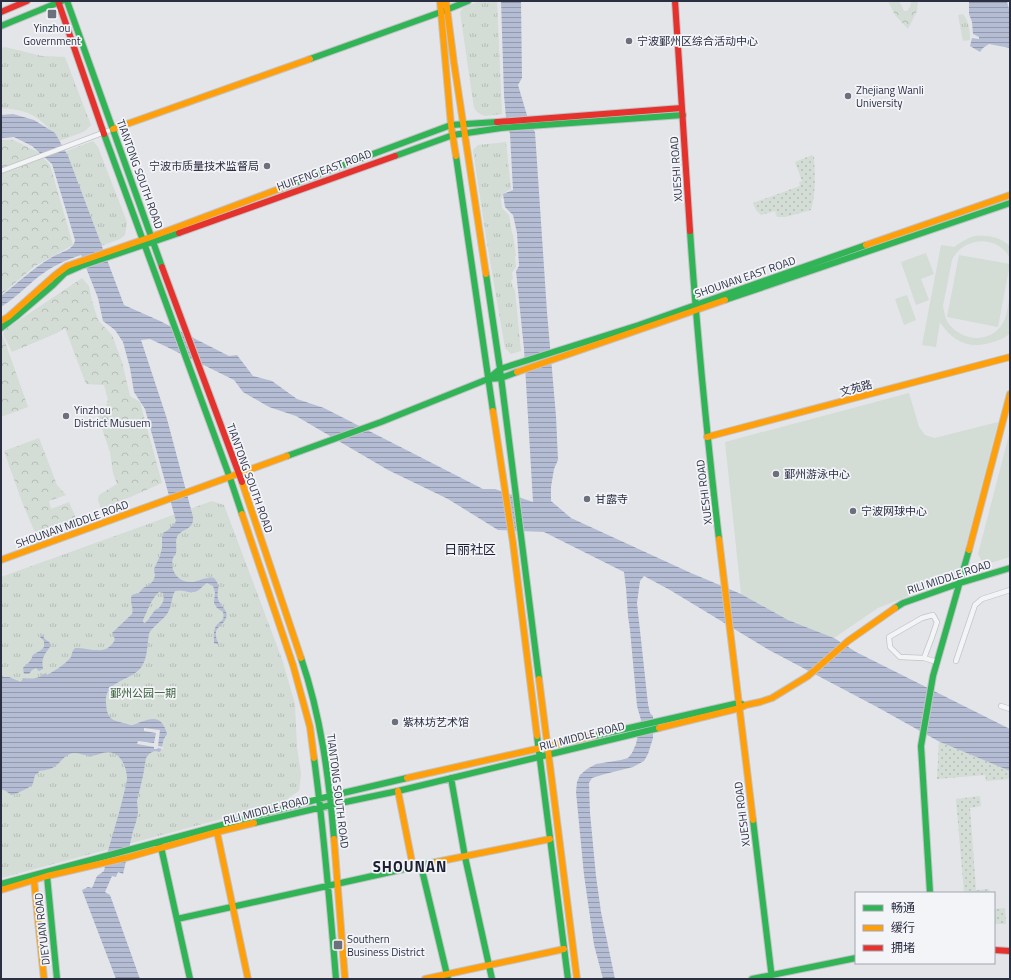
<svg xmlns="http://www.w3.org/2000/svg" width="1011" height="980" font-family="'Titillium Web','Noto Sans SC',sans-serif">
  <defs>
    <pattern id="grass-dots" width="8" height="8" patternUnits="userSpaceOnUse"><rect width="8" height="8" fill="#d3dcd5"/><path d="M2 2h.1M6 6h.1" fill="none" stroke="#b5bdb8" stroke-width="1.8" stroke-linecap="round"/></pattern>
    <pattern id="forest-crowns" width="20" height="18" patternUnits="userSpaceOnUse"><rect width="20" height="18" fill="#d3dcd5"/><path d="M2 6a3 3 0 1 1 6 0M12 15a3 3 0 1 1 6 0" fill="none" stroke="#b5bdb8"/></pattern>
    <pattern id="park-tufts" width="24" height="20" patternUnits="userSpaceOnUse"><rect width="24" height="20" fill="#d3dcd5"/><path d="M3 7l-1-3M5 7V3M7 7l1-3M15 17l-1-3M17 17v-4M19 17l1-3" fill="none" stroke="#b5bdb8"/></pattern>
    <pattern id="water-rules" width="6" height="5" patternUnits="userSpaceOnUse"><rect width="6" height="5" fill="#b4bdd3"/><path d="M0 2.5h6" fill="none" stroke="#939aad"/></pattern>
  </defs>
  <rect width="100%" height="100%" fill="#e4e5e9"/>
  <path fill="url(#grass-dots)" d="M812,155L814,157C815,175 816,192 811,210L785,217H777L775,211L761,215L756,210L753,203L800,186L799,182L802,181L795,162Z
    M939,741L1010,771V779L986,781L985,775L937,779Z
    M980,796L981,806L970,808L976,890L989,889L990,893H964L956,799Z
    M1005,908L1006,924H994V909Z"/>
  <path fill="url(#forest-crowns)" d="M888,1H899L904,11H907L910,7L911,1H918L917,11L908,29L895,15Z
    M1,140H13L38,152L50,165L73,245L35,266L1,295Z
    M82,278L89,286L92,301L98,320L112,335L122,362L130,396L140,402L162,483L101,510L98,499L99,495L117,484L113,473L110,452L97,414L104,411L108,400L104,385L86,384L65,328L57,333L12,352L3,334L6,329Z
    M3,336L28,407L1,417V337Z
    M39,438L57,485L66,495L49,501L51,509L69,502L77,521L36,535L22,502L4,451Z"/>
  <path fill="url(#park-tufts)" d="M479,1H497L502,114L485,116L478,113L474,108L460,12L463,8Z
    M963,14C969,22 970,30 970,40L963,41L958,15Z
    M5,47L42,56L65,57L91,125L87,129L83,132L59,141C51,132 43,120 32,115C23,110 11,109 1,108V48Z
    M93,141L98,147L127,222L125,235L120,239L101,246L64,152Z
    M506,142L511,189L504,193L501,199L502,208L509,215L512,233L513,235L516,256H515L516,267L512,273L513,279L511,280L513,287L515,291L521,351L511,354L505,348L486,237L473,150L478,145Z
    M212,501L224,505L282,659L295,704L297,748L301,774L299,791L281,803L1,878V577Z"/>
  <path fill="#d3dcd5" d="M975,236C989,235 1000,237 1010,246V258C997,234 963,237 952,260L943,306C944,311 945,317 947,321C959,341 988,344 1001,326C1008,316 1008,304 1010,293V333C1005,338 1000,340 993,342C971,350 952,342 940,322L936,347L922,345L941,245L954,247C961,242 967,238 975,236Z
    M926,253L934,274L921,279L929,300L916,305L901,262Z
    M959,255L1010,264L998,327L947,317Z
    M907,295L916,320L904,325L895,299Z
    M909,393L919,427L925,435L935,438L998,422L957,579L916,593L878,608L834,638L788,620L741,594L725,442Z
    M1010,431V557L984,565L978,554Z"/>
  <path fill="url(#water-rules)" fill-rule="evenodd" d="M501,1H521L522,78L518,85L529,122L535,132L547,312L556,416L558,460L554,469L551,487V501L571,518L691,573L741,594L788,620L834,638L856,652L1010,729V771L938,741L877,707L769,650L670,590L644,576L640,581L637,603L648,704L650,713L653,716V738L648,754L644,761L633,767L605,774L592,778L589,783L590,813L596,876L601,912L615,979H603L594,945L584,875L576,792L577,782L580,775L587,769L596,764L621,760L628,758L632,753L636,744L641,720L637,706L630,630L628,616L626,588L624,572L544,532L498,530L448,499L388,470L296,416L269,407L243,392L234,380L167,347L150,339L141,340L167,419L193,517C194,531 181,528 177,537C175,542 177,548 176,553C175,557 175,554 173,558C170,568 175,578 184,581C196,585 202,576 214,578C222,587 216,590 218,599C220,606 229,610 226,618C224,625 214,627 216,636C216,639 218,642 219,645L214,643C214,637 213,631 216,626C221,620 225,621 223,612L217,608L214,603L215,592L213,586L207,583C202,586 200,591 194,592C187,593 182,589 175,591C171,598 172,607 167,614C164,619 150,629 149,634C147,645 148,656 142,666C132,682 104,679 106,703C107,723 116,720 130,725H133C149,719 161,712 167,734C161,742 164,744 160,752L155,751L152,752L149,754L146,758L143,776L137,801L138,812L136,822L133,831L123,874L118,872L116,877L112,876L105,892L110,895L140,979H116L82,890L88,887L92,888L97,876L104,871C106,862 107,852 110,844C115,826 120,811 124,793C125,788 127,783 127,778C127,769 122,756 113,753C105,750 97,756 89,756C84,755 79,753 74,753C66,754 64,758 59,763C53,769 47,770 39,771C39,773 37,774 35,775C34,778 34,782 32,785C29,788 16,794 11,795L6,791L1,789V675L4,677H9L21,682L23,678C30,679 35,679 42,676L41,675L46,673L47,675C53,672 67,663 71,657C72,654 72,651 75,648C87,647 103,656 112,644C116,640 115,638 112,633L132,614C134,608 129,601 132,595L139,593L143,588L149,585L153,581L155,576L154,569L160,556L162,548V537L163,533L168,530L175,523L176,521L145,409L134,392L130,368L123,342L115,330L103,321L98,298L81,255C65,260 51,267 38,277C26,287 15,298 1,307V296C19,282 34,267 54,256C61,252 74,250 75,240L52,164L32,146L14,137L1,138V115L13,114L34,120L55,133L68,156L124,305L160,321L229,356L237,355L253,376L272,381L297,399L324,408L483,489H495L533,502L524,349L516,271L519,266L517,233L513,215L505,207L503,194L513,190L510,134L506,118L504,95ZM159,592L163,593L164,596L163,602L159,608L155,610L148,620L145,623L143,622V620C148,610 151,599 159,592Z
    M969,1H1007L1009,9L1010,11V48L989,44L983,48L980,52L970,46L972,38L979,39V37L973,34L972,22L969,14Z
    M42,635L43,636C45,641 49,640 51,645C45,655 41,656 43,669L39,671L36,668L32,670L29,674H24L23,668C25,665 29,663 30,661C32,659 32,656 33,655C37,652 41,651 44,647V641L40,637Z"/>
  <path fill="#e4e5e9" d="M144,728L160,730L158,746L163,747V749L158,748L157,749H154V747L137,744L138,741L154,743L156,733L144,731Z"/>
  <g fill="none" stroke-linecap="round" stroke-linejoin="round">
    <defs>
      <path id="street" d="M1,171L113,129
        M924,658L932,637L937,622L933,615L922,618L889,637L890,647L900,657L924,658L937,662
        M956,661L975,605L982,599L1010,590
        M1001,706L1010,709"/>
      <path id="fast" d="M67,1L162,267
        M1,26L62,1
        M310,59L441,12L468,1
        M104,134L230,478L242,514
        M395,156L453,135L501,128L683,115
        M456,156L493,411
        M287,186L451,125L497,122
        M690,231C697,334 707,436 719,539
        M486,274L500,369L539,679
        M725,300L1010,203
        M1,328L18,315L53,285L65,273L81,266L179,233
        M488,379L500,369L639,325L866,245
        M287,456L381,422L488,379L501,378L517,372
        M895,608L903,603L960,583L1010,568
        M301,658C321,716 329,778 334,839
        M537,736L568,979
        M594,736L739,703L742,704
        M314,758C324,831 330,905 336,979
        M451,778L465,857L492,979
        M753,820L772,979
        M254,823L331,805L398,791L659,728
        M161,847L190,979
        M421,866L448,979
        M47,876L57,979
        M1,884L330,796L407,778
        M930,893L921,746L933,676L969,550
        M177,919L436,862
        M752,979L856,958"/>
      <path id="slow" d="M440,1L451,125L456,156
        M446,1L454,63L486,274
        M113,129L310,59
        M866,245L1010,195
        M1,321L8,317L54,276L67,266L151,237L287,186
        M517,372L725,300
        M493,411L513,543L537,736
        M707,437L1010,357
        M242,482L301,658
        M242,514L293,665L310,727L314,758
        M719,539L753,820
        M969,550L1010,394
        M1,560L287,456
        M539,679L577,979
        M659,728L740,708L746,705L760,702L772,698L808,676L848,641L895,608
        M407,778L594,736
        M398,791L413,867
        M217,832L248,979
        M334,839L345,979
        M436,862L550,839
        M34,880L44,979
        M1,890L47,876L129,857L217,832L254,823
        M425,979L564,949"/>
      <path id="jam" d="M58,1L104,134
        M675,1L690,231
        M1,12L27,1
        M497,122L682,108
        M179,233L395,156
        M162,267L242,482
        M994,950L1010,951"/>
    </defs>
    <use href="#street" stroke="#c2c3c7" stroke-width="6"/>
    <use href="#fast" stroke="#c2c3c7" stroke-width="8"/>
    <use href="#slow" stroke="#c2c3c7" stroke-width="8"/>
    <use href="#jam" stroke="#c2c3c7" stroke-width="8"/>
    <use href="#street" stroke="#f3f4f6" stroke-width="4.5"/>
    <use href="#fast" stroke="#30b455" stroke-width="6"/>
    <use href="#slow" stroke="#ff9f0a" stroke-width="6"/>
    <use href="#jam" stroke="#e5322d" stroke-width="6"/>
  </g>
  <g fill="#6c6f7c" stroke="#f3f4f8" stroke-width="1.5">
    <rect x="47" y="9" width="10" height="10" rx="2"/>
    <circle cx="629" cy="41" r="4"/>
    <circle cx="848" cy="96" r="4"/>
    <circle cx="267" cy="166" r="4"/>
    <circle cx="66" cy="416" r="4"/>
    <circle cx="776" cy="474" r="4"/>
    <circle cx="587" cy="499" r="4"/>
    <circle cx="853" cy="511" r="4"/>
    <circle cx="395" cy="722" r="4"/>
    <rect x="333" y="940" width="10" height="10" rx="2"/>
  </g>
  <g text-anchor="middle" stroke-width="3.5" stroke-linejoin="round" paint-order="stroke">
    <g font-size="11" fill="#2b2f42" stroke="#f3f4f8" text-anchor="start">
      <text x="52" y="32" text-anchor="middle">Yinzhou<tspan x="52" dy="13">Government</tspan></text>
      <text x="637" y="45">宁波鄞州区综合活动中心</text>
      <text x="856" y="94">Zhejiang Wanli<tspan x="856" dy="13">University</tspan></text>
      <text x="259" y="170" text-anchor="end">宁波市质量技术监督局</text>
      <text x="74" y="414">Yinzhou<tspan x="74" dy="13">District Musuem</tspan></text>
      <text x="784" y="478">鄞州游泳中心</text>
      <text x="595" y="503">甘露寺</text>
      <text x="861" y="515">宁波网球中心</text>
      <text x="403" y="726">紫林坊艺术馆</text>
      <text x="347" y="943">Southern<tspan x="347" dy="13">Business District</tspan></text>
    </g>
    <g font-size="11" fill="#2b2f42" stroke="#f3f4f8">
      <text transform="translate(676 169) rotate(-94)" y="4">XUESHI ROAD</text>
      <text transform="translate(324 170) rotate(-20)" y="4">HUIFENG EAST ROAD</text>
      <text transform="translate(140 174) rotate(70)" y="4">TIANTONG SOUTH ROAD</text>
      <text transform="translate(745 277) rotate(-19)" y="4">SHOUNAN EAST ROAD</text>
      <text transform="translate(856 388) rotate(-15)" y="4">文苑路</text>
      <text transform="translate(250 478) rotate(70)" y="4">TIANTONG SOUTH ROAD</text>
      <text transform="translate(704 492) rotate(-97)" y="4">XUESHI ROAD</text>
      <text transform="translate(72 524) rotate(-20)" y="4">SHOUNAN MIDDLE ROAD</text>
      <text transform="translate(949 577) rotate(-18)" y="4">RILI MIDDLE ROAD</text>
      <text transform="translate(582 736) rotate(-14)" y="4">RILI MIDDLE ROAD</text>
      <text transform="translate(338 791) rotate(83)" y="4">TIANTONG SOUTH ROAD</text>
      <text transform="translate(266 810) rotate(-14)" y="4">RILI MIDDLE ROAD</text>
      <text transform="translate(742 814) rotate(-97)" y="4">XUESHI ROAD</text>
      <text transform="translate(42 929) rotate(-96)" y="4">DIEYUAN ROAD</text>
    </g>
    <g font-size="11" fill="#395d39" stroke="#f3f4f8">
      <text x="143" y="697">鄞州公园一期</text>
    </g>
    <g font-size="13" fill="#1d2033" stroke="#f3f4f8">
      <text x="470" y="554">日丽社区</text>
    </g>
    <g font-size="15" font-weight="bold" letter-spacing="1" fill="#1d2033" stroke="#f3f4f8">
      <text x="410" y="872">SHOUNAN</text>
    </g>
  </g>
  <rect width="1011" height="980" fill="none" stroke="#2b2f42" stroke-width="4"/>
  <rect x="855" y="892" width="140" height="72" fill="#f3f4f8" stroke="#a3a5af"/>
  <rect x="863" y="905" width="20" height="6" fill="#30b455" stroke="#a3a5af"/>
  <text x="891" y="912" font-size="12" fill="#2b2f42">畅通</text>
  <rect x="863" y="925" width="20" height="6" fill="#ff9f0a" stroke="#a3a5af"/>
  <text x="891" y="932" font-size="12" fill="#2b2f42">缓行</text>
  <rect x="863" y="945" width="20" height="6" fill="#e5322d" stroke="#a3a5af"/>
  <text x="891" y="952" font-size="12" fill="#2b2f42">拥堵</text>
</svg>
